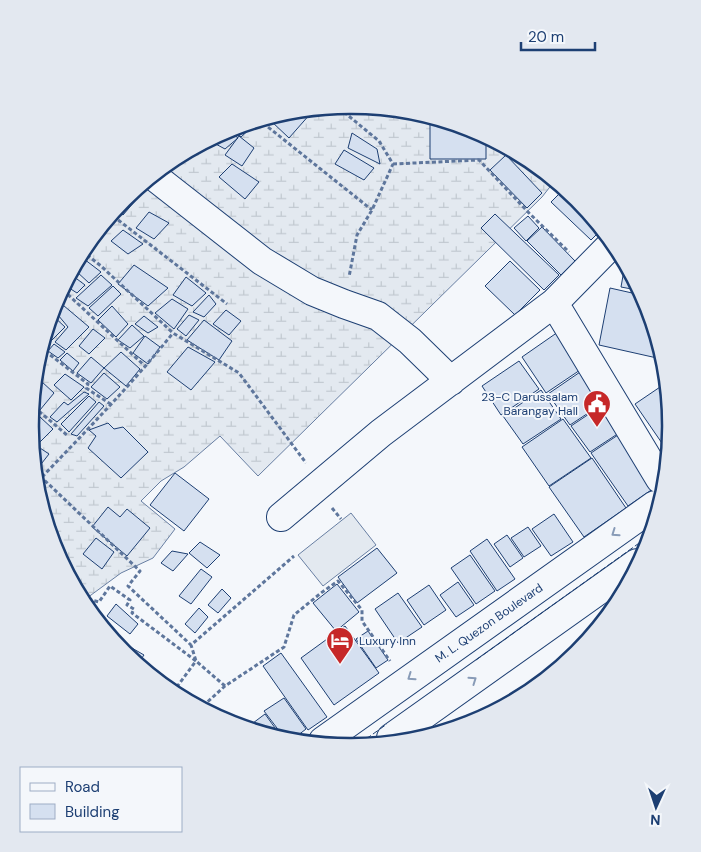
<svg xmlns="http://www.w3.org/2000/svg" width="701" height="852" font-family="'DM Sans',sans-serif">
  <defs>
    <pattern id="wetland-marsh" width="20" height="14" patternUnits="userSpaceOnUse" patternTransform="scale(1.25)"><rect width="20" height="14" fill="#e3e9f0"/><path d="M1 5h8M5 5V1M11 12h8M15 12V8" fill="none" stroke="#c2c9d1"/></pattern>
  </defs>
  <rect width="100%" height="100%" fill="#f4f7fb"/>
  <path fill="url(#wetland-marsh)" stroke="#687fa3" d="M351,106L473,130L553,183L542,197L258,476L220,436L184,467L161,481L141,501L175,529L153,558L121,573L87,598L54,548L30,426L55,303L124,199L228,130Z"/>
  <path fill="#e3e9f0" stroke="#687fa3" d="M351,513L376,545L323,586L298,555Z"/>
  <path fill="#d5e0f0" stroke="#1d3f73" d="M351,106L358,107L351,115L342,107Z
    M311,113L289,138L271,121Z
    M430,121L473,130L486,138V159H430Z
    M254,125L241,137L232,129Z
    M228,130L238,138L225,149L212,142Z
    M352,133L377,149L380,164L348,148Z
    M239,136L254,148L242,166L225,155Z
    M344,150L374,168L364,180L335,164Z
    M506,155L542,193L527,208L490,170Z
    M232,164L259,182L245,199L219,177Z
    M153,180L123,215L117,210L124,199Z
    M563,190L577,200L599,232L591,240L551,202Z
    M149,212L169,223L154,239L136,228Z
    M495,214L559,275L544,290L481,228Z
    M528,216L539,228L526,241L514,228Z
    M542,227L575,261L561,275L527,241Z
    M123,230L143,244L128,254L111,241Z
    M84,259L101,272L89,283L76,271Z
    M510,261L540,290L515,315L485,286Z
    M134,265L168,288L148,306L118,284Z
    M624,270L637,290L621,287Z
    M101,275L112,285L88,306L76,298Z
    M73,276L85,285L77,293L66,286Z
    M186,277L206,293L192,306L173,295Z
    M113,286L121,294L98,316L89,308Z
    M610,288L641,295L647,304L657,358L599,345Z
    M209,295L216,304L204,317L193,312Z
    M172,299L188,309L174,329L155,313Z
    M57,300L89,327L66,350L55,342L68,327L53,309Z
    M112,306L128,324L116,337L98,320Z
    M226,310L241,321L229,335L213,324Z
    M52,315L65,327L46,346Z
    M189,315L199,320L186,336L177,329Z
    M144,316L158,327L148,333L135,324Z
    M204,320L232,341L219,360L187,340Z
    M132,325L144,336L130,348L118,340Z
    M93,329L105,338L89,354L79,346Z
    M558,332L583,368L546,393L522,357Z
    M145,336L160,347L148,364L133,353Z
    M54,344L65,352L58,358L48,351Z
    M188,347L215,362L191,390L167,372Z
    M121,352L140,369L126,386L104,368Z
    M67,353L79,363L73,371L60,360Z
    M91,357L104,368L91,383L77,373Z
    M519,361L539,389L501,415L482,386Z
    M583,370L605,402L570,425L548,394Z
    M104,373L120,387L107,399L91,387Z
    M65,374L84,387L71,400L54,385Z
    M41,381L54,393L40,410L34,405L38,385Z
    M663,385L671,426L666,449L635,404Z
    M541,390L561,419L523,444L503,416Z
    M84,392L89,394L57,422L50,417L64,402L68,405Z
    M89,396L96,402L69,432L61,424Z
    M99,402L104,406L77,436L71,434Z
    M604,404L622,431L590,452L571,426Z
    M40,417L53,429L40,442L32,436L30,428Z
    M563,419L591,458L549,486L522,447Z
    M108,423L114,429L123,427L148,452L121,478L88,448L96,436L89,430Z
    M621,433L657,486L628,506L591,453Z
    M34,444L49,454L38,468Z
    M592,458L626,508L584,537L549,487Z
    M175,473L209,499L184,531L150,505Z
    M108,507L120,517L127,509L150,528L127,556L92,527Z
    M554,514L573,542L551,556L532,529Z
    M528,527L541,546L524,557L511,538Z
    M507,535L523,558L510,567L494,544Z
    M96,538L114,552L102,569L83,554Z
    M487,539L515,579L497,591L470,551Z
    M200,542L220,555L207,568L189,553Z
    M377,548L397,573L357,603L338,577Z
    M172,551L188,554L173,571L161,563Z
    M470,555L495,591L476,604L451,568Z
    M201,569L212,577L191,604L179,596Z
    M458,582L474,605L456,617L440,595Z
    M337,584L359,612L336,631L313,603Z
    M429,585L446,610L424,625L407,600Z
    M222,589L231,598L218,613L208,605Z
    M398,593L422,627L398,643L375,609Z
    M116,604L138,624L130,634L107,616Z
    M199,608L208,617L195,633L185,624Z
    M345,626L379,673L334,705L301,658Z
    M368,631L388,660L376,668L356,639Z
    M113,637L144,655L139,662L124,652Z
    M281,653L327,717L308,730L263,666Z
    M284,698L306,729L297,736L280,732L264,711Z
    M265,714L278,732L249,726Z"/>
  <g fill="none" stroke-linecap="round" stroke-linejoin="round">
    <defs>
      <path id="minor" d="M156,178L262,261L312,291L344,304L378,316L410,341L451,381
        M554,303L660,479
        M281,517L381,433L554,303L609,247"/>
      <path id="major" d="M391,738L637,563
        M323,741L655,505"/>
    </defs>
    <use href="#minor" stroke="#1d3f73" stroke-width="30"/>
    <use href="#major" stroke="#1d3f73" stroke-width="30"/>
    <path stroke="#5e769c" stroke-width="3" stroke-dasharray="4 2.5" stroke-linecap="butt" d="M339,108L379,141L393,164L372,210L357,235L349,277
      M263,123L372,210
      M393,164L479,160L529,213L569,252
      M113,216L227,304
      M87,255L101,266L173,333L239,373L306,463
      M63,290L146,367
      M45,351L88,384L86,388L112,405
      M34,407L67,435
      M40,476L140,571L128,586L191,645
      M42,477C87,430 132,384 173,333
      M332,508L341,519
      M88,599L99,602L110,586L130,600L127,605L134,609L132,613L196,661L176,688
      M225,686L196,661L191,645L294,556
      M203,706L225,686L284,647L294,615L321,593L338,581L362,610V621L390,661"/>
    <use href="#minor" stroke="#f4f7fb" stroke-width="28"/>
    <use href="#major" stroke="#f4f7fb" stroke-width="28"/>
    <path stroke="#1d3f73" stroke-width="1" stroke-dasharray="6 2.5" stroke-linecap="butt" d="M476,660L649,536
      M366,739L387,724"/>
  </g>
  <defs><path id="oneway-chevron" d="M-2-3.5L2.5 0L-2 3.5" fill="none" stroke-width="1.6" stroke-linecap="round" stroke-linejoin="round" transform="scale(1.25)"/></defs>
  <g stroke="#889bb7">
    <use href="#oneway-chevron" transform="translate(615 533) rotate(145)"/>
    <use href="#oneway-chevron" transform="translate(411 677) rotate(145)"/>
    <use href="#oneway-chevron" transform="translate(473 680) rotate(-35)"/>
  </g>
  <defs>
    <symbol id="civic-pin" viewBox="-11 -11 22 30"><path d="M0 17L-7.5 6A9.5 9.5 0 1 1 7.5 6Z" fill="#c62828" stroke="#f4f7fb"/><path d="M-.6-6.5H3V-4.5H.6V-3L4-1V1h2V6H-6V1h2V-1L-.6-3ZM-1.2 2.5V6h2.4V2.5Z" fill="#fff"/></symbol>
    <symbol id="hotel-pin" viewBox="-11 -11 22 30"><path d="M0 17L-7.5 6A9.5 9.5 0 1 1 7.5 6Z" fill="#c62828" stroke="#f4f7fb"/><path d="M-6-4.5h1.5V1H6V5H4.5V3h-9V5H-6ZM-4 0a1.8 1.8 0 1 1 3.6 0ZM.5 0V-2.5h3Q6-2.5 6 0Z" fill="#fff"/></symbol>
  </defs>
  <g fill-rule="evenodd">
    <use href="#civic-pin" x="581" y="388" width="32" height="43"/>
    <use href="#hotel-pin" x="324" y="625" width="32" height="43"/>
  </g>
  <g text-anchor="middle" stroke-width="4" stroke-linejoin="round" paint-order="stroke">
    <g font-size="12" fill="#1d3f73" stroke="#f4f7fb" text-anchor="end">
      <text x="578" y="401">23-C Darussalam<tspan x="578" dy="14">Barangay Hall</tspan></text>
      <text x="359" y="645" text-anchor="start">Luxury Inn</text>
    </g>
    <g font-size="12" fill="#1d3f73" stroke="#f4f7fb">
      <text transform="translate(489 623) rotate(-35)" y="4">M. L. Quezon Boulevard</text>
    </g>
  </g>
  <path d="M0 0H701V852H0ZM350 114H351A311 311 0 0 1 662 425V427A311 311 0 0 1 351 738H350A311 311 0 0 1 39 427V425A311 311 0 0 1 350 114Z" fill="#e3e8f0" fill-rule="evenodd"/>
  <path fill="none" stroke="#1d3f73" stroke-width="2.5" d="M350 114H351A311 311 0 0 1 662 425V427A311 311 0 0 1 351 738H350A311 311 0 0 1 39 427V425A311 311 0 0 1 350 114Z"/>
  <rect x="20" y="767" width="162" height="65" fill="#f4f7fb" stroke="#9eadc5"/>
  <rect x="30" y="783" width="25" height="8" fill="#f4f7fb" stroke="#9eadc5"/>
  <text x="65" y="792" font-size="15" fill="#1d3f73">Road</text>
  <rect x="30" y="804" width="25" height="15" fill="#d5e0f0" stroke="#9eadc5"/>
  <text x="65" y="817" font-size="15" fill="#1d3f73">Building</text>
  <g transform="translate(656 807) rotate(183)" stroke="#f4f7fb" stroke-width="4" paint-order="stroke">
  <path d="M0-4L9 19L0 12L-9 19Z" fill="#1d3f73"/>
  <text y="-8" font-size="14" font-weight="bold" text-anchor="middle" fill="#1d3f73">N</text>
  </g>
  <path d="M521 42v8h74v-8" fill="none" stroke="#1d3f73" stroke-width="2.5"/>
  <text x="528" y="42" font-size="15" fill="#1d3f73" stroke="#f4f7fb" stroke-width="4" paint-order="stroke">20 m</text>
</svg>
